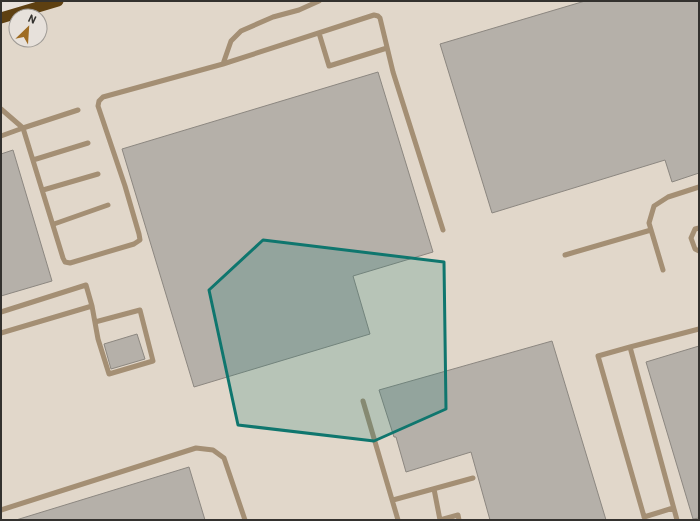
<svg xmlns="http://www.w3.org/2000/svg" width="700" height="521" font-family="Barlow,sans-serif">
  <rect width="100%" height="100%" fill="#e7e1db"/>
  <path fill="#e1d7ca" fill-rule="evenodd" d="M64,1H699V520H1V19ZM16,16H40V40H16Z"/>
  <path fill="#b5b0a9" stroke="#8c8780" d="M585,1H699V173L672,182L665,160L492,213L440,44Z
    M378,72L433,252L353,276L370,334L194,387L122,149Z
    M13,150L52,281L1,296V154Z
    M137,334L145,359L111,369L104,344Z
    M552,341L606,520H490L471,452L406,472L396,437H394L379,390Z
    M699,346V518L693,519L646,362Z
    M189,467L205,520H16Z"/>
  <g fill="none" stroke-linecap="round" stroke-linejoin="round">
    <path stroke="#a48f74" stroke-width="5" d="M319,33L329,66L387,48
      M223,64L231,41L241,31L273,17L299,10L319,1
      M1,109L23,128L1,136
      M78,110L23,128L63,258L65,262L70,263L134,244L140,240L139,234L125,186L98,106L99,101L103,97L223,64L374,15L378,16L380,18L393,72L443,230
      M33,160L88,143
      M43,190L98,174
      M54,224L108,205
      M699,228L695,229L691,238L695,249L699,251
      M565,255L651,230
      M663,270L649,223L654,206L668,197L699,187
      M1,312L86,285L92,306L98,339L109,374L153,361L140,310L95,322
      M1,333L92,306
      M630,347L598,356L645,520
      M363,401L398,520
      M434,489L440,520
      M393,500L473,478
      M1,510L196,448L213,450L224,458L245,520
      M644,517L673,508
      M440,520L458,515L459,520
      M677,520L630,347L699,329"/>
    <path stroke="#5e4011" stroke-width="11" d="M1,18L58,1"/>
  </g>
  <path fill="#0f766e" fill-opacity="0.2" stroke="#0f766e" stroke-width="3" stroke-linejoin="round" d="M263,240L444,262L446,409L374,441L238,425L209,290Z"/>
  <rect width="700" height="521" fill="none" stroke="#33312e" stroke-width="4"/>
  <g transform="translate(28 28) rotate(25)"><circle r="19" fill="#e7e1db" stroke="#9f9b96"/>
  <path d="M0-3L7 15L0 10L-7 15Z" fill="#9f6c22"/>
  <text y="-6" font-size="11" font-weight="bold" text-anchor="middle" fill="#33312e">N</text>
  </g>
</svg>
